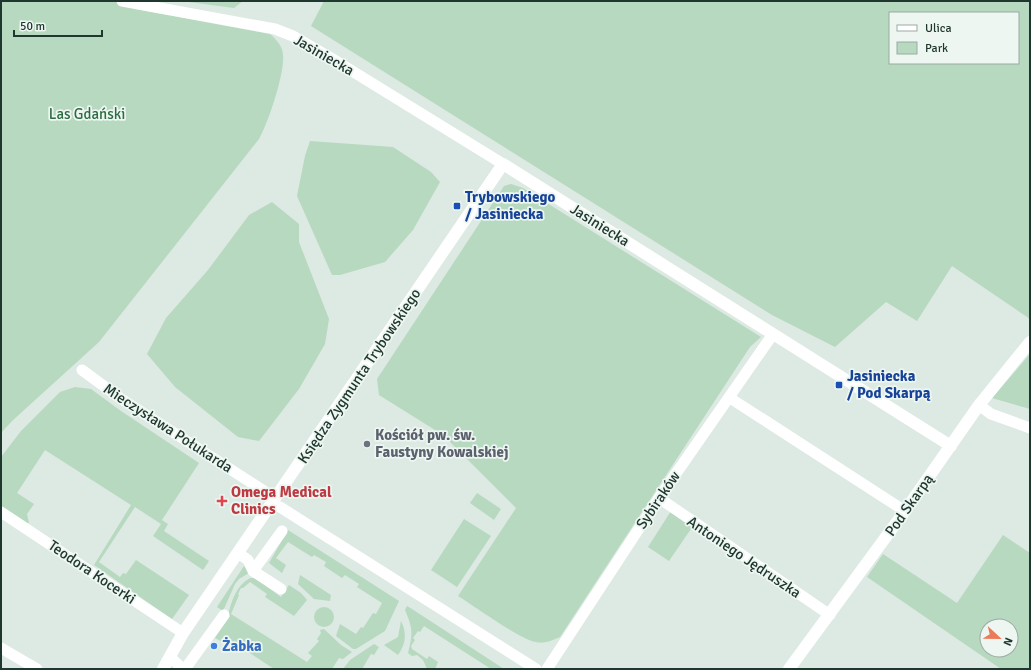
<svg xmlns="http://www.w3.org/2000/svg" width="1031" height="670" font-family="Signika,sans-serif">
  <rect width="100%" height="100%" fill="#dde9e3"/>
  <path fill="#b7d9bf" fill-rule="evenodd" d="M1,1H137L135,9L270,34C277,40 283,47 283,55C285,73 268,123 259,139L99,342L12,421L1,433Z
    M181,1H243L234,8Z
    M324,1H1030V319L952,266L917,321L886,302L835,347L772,315L311,26ZM890,13H1018V63H890Z
    M310,141L393,147L431,172L440,182L413,230L385,262L340,275H332L297,196L305,156Z
    M511,184L523,188L761,337L750,347L560,637C553,640 545,644 536,642C519,639 476,607 458,596L516,508L443,435L379,395L377,379L504,186Z
    M272,202L299,224V242L329,319L325,344L299,389L259,441L238,437L175,387L147,354L166,318L208,270L249,215Z
    M1030,354V409L992,398Z
    M75,387L91,389L121,411L199,463L162,520L168,524L164,531L209,561L203,570L153,536L161,524L135,507L99,562L120,577L123,573L126,574L136,560L189,595L172,619L94,565L131,505L45,450L17,493L34,504L27,514L29,523H23L1,508V457L21,431L60,392Z
    M477,493L501,509L494,520L470,503Z
    M671,511L693,526L669,561L648,547Z
    M464,519L491,536L457,587L431,570Z
    M288,530L399,601L385,631L356,649H353L336,636L340,624L356,634L361,627L363,628L373,613L376,614L382,603L357,587L359,584L345,575L342,578L324,566L326,562L314,555L312,557L288,542L276,558L286,565L282,573L269,563Z
    M1003,535L1030,553V669H1001L867,577L883,554L957,603ZM987,626H1011V650H987Z
    M244,566L249,573L239,579L235,584L223,611L217,607Z
    M300,575L331,595L330,601L314,599L298,584Z
    M250,578H255L281,597L289,585L301,593L307,600L294,616L265,597L267,594L250,582L243,588H241L238,594L239,595L231,614L307,662L312,656L308,653L319,641L317,639L321,633L320,630L324,629L341,645L352,652L343,659L339,658L332,669H274L224,636L221,641L215,638L230,616L228,615C232,600 236,586 250,578Z
    M407,606L412,609L504,669H491L424,626L420,632L418,631L413,638L415,640L411,646L412,649L427,659L429,656L438,662L435,669H427L423,660L417,655L412,656L408,653C413,633 413,629 405,610Z
    M314 617a10 10 0 1 1 20 0a10 10 0 1 1-20 0Z
    M401,621C407,633 406,644 398,655L384,645L398,637Z
    M374,644L379,647L374,655L371,654L362,669H343L350,660Z"/>
  <g fill="none" stroke-linecap="round" stroke-linejoin="round">
    <path stroke="#fff" stroke-width="11" d="M122,1L275,29L293,36L331,58L503,164
      M82,370L120,398L275,498
      M730,398L905,511
      M979,405L991,414L1030,428
      M659,498L830,615
      M280,507L536,669
      M1,512L183,633
      M238,553L248,560L253,571L281,589
      M253,571L282,531
      M1,648L37,669
      M171,658L183,669
      M185,669L224,615
      M547,669L659,498L773,334"/>
    <path stroke="#fff" stroke-width="12" d="M163,669L183,633L503,164L951,446
      M789,669L905,511L979,405L1030,342"/>
  </g>
  <g fill="#1a4fb4" stroke="#edf6f1" stroke-width="1.5">
    <rect x="453" y="202" width="8" height="8" rx="2"/>
    <rect x="835" y="381" width="8" height="8" rx="2"/>
  </g>
  <circle fill="#6b7280" stroke="#edf6f1" stroke-width="1.5" cx="367" cy="444" r="4"/>
  <path fill="#e0444e" stroke="#edf6f1" stroke-width="1.5" d="M220 495h4v4h4v4h-4v4h-4v-4h-4v-4h4z"/>
  <circle fill="#3f7fe0" stroke="#edf6f1" stroke-width="1.5" cx="214" cy="646" r="4"/>
  <g text-anchor="middle" stroke-width="3.5" stroke-linejoin="round" paint-order="stroke">
    <g font-size="15" fill="#203730" stroke="#edf6f1">
      <text transform="translate(324 55) rotate(30)" y="5">Jasiniecka</text>
      <text transform="translate(600 225) rotate(32)" y="5">Jasiniecka</text>
      <text transform="translate(359 376) rotate(-56)" y="5">Księdza Zygmunta Trybowskiego</text>
      <text transform="translate(168 428) rotate(33)" y="5">Mieczysława Połukarda</text>
      <text transform="translate(658 500) rotate(-56)" y="5">Sybiraków</text>
      <text transform="translate(909 505) rotate(-55)" y="5">Pod Skarpą</text>
      <text transform="translate(744 557) rotate(34)" y="5">Antoniego Jędruszka</text>
      <text transform="translate(92 572) rotate(34)" y="5">Teodora Kocerki</text>
    </g>
    <g font-size="15" fill="#2c6c43" stroke="#edf6f1">
      <text x="87" y="119">Las Gdański</text>
    </g>
    <g font-size="15" font-weight="bold" fill="#164399" stroke="#edf6f1" text-anchor="start">
      <text x="465" y="202">Trybowskiego<tspan x="465" dy="17">/ Jasiniecka</tspan></text>
      <text x="847" y="381">Jasiniecka<tspan x="847" dy="17">/ Pod Skarpą</tspan></text>
    </g>
    <g font-size="15" font-weight="bold" fill="#5b616d" stroke="#edf6f1" text-anchor="start">
      <text x="375" y="440">Kościół pw. św.<tspan x="375" dy="17">Faustyny Kowalskiej</tspan></text>
    </g>
    <g font-size="15" font-weight="bold" fill="#be3a42" stroke="#edf6f1" text-anchor="start">
      <text x="231" y="497">Omega Medical<tspan x="231" dy="17">Clinics</tspan></text>
    </g>
    <g font-size="15" font-weight="bold" fill="#366cbe" stroke="#edf6f1" text-anchor="start">
      <text x="222" y="651">Żabka</text>
    </g>
  </g>
  <rect width="1031" height="670" fill="none" stroke="#203730" stroke-width="4"/>
  <rect x="889" y="12" width="130" height="52" fill="#edf6f1" stroke="#9baaa4"/>
  <rect x="897" y="25" width="20" height="6" fill="#ffffff" stroke="#9baaa4"/>
  <text x="925" y="32" font-size="12" fill="#203730">Ulica</text>
  <rect x="897" y="42" width="20" height="12" fill="#b7d9bf" stroke="#9baaa4"/>
  <text x="925" y="52" font-size="12" fill="#203730">Park</text>
  <g transform="translate(999 638) rotate(112)"><circle r="19" fill="#edf6f1" stroke="#9baaa4"/>
  <path d="M0-3L7 15L0 10L-7 15Z" fill="#ec7958"/>
  <text y="-6" font-size="11" font-weight="bold" text-anchor="middle" fill="#203730">N</text>
  </g>
  <path d="M14 30v6h88v-6" fill="none" stroke="#203730" stroke-width="2"/>
  <text x="20" y="30" font-size="12" fill="#203730" stroke="#edf6f1" stroke-width="3" paint-order="stroke">50 m</text>
</svg>
